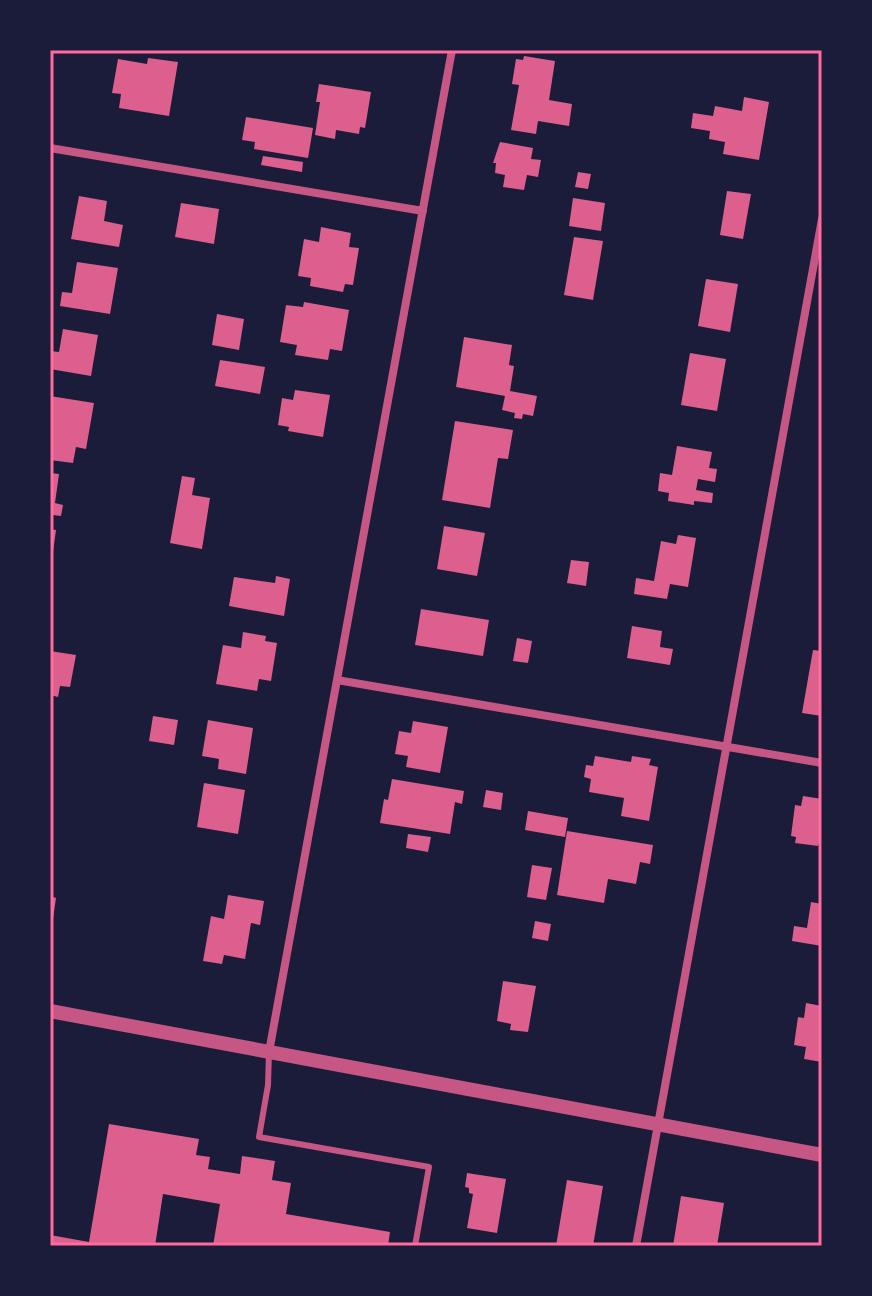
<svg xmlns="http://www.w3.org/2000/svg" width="872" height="1296" font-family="'Fira Sans',sans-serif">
  <rect width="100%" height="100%" fill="#1b1b3a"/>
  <path fill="#dd5f8e" d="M524,56L555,61L549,100L572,104L569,126L538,121L536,134L511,130L519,85L512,84L516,59L523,60Z
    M148,58L178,62L169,116L119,108L121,94L112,93L118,59L147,64Z
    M319,84L371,92L365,128L360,127L359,134L336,130L335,139L315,135L320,102H316Z
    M744,97L769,102L759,160L723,154L725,142L709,139L710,131L691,128L693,113L713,116L715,106L742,111Z
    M246,117L313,128L308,158L254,149L255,142L242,140Z
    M500,142L533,148L531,159L541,160L538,177L527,175L524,190L503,187L505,175L495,173L496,163H493Z
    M263,156L303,162L302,172L261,165Z
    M578,172L591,174L588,189L575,187Z
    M727,191L751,194L743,239L720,235Z
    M79,196L107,201L104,221L123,225L119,247L71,239Z
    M573,198L605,203L601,231L569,226Z
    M181,203L219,209L214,244L175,237Z
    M321,227L351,233L349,247L359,248L353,285L345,284L343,292L310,286L311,278L298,276L304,239L319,242Z
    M574,237L603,241L593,300L564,295Z
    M77,262L118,268L110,314L60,306L62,292L72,293Z
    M706,279L738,284L730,332L698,326Z
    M304,302L349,310L342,351L330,349L328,360L295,355L297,345L280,342L286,305L303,307Z
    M217,314L244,319L239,350L212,345Z
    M63,329L98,335L91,376L50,369V351L59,352Z
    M464,337L512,345L509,365L514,366L510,391L537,396L533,416L523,414L522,419L514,418L515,413L502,410L505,396L456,387Z
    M690,353L726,359L717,411L681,405Z
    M220,360L265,367L260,394L215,386Z
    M295,390L330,395L323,437L288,431L289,427L278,425L282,398L293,400Z
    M50,396L94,403L86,449L76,447L73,463L50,460Z
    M455,421L513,430L508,459L498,458L490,508L442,500Z
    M677,446L712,452L709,468L717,469L715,482L698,479L696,490L713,493L712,503L694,501V505L668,501L669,493L658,491L660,473L672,475Z
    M50,473L59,474L55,503L63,505L61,516L53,515L52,523Z
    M182,476L195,478L192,495L210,498L202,549L170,543Z
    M444,526L485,533L477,576L437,569Z
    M50,529L56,530L52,559H50Z
    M678,535L696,538L688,587L670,584L667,599L634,594L636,578L654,581L661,541L676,544Z
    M571,560L589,562L586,586L567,583Z
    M276,576L290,579L284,616L229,606L234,577L275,583Z
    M421,609L489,620L483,656L415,645Z
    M632,626L662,631L660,647L673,649L670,665L627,658Z
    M243,632L266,636L265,641L277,643L271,681L259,679L257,691L216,684L223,645L241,648Z
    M517,638L532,641L528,663L513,661Z
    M813,650L822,651V716L802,713Z
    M50,651L76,655L70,687L60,686L58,697L50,695Z
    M153,716L178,720L174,745L149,741Z
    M208,720L253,728L246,774L218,769L219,759L202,756Z
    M413,721L448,727L440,773L406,767L408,756L395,754L399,731L411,733Z
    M595,756L631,762L632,756L651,759L649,765L658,767L649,821L621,816L624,798L589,792L591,779L584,777L586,765L593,766Z
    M392,779L464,791L462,804L455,802L450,834L380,823L384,799L388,800Z
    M204,783L245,790L238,834L197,827Z
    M486,790L503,793L501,810L483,807Z
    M803,796L822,799V834L818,846L795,843L796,837L791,836L795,805L801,806Z
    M528,811L568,818L565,837L525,830Z
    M567,831L653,845L650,864L640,862L636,884L608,879L604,903L557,895Z
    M408,834L431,837L428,852L406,848Z
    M532,865L552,868L546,900L527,897Z
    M228,895L264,901L260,925L251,923L245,959L224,955L222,964L203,961L211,916L224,919Z
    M50,896L56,898L52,926H50Z
    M811,902L822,904V946L792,941L794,926L807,928Z
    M535,921L551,924L548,941L532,938Z
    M503,981L536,986L528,1032L510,1030L511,1024L497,1021Z
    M806,1003L822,1006V1062L804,1059L806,1047L794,1045L798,1017L804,1018Z
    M109,1124L199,1139L196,1155L210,1157L208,1169L240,1174L242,1156L275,1161L272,1180L291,1183L286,1214L390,1232L388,1246H213L220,1204L163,1194L155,1246H50V1235L89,1242Z
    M467,1173L506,1179L497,1233L467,1228L473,1194L469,1193V1188L465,1187Z
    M567,1180L603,1186L593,1246H556Z
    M681,1196L724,1203L717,1246H673Z"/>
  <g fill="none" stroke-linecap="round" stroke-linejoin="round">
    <path stroke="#c65784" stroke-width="6" d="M269,1052L268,1085L259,1137L429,1167L415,1246"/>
    <path stroke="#c65784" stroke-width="8" d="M50,148L423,211
      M337,680L822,763
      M269,1052L452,50
      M636,1246L822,219"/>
    <path stroke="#c65784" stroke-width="14" d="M50,1011L822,1155"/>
  </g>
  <rect width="872" height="1296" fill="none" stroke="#1b1b3a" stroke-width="104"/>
  <rect x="52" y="52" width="768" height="1192" fill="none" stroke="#ff6b9d" stroke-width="3"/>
</svg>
